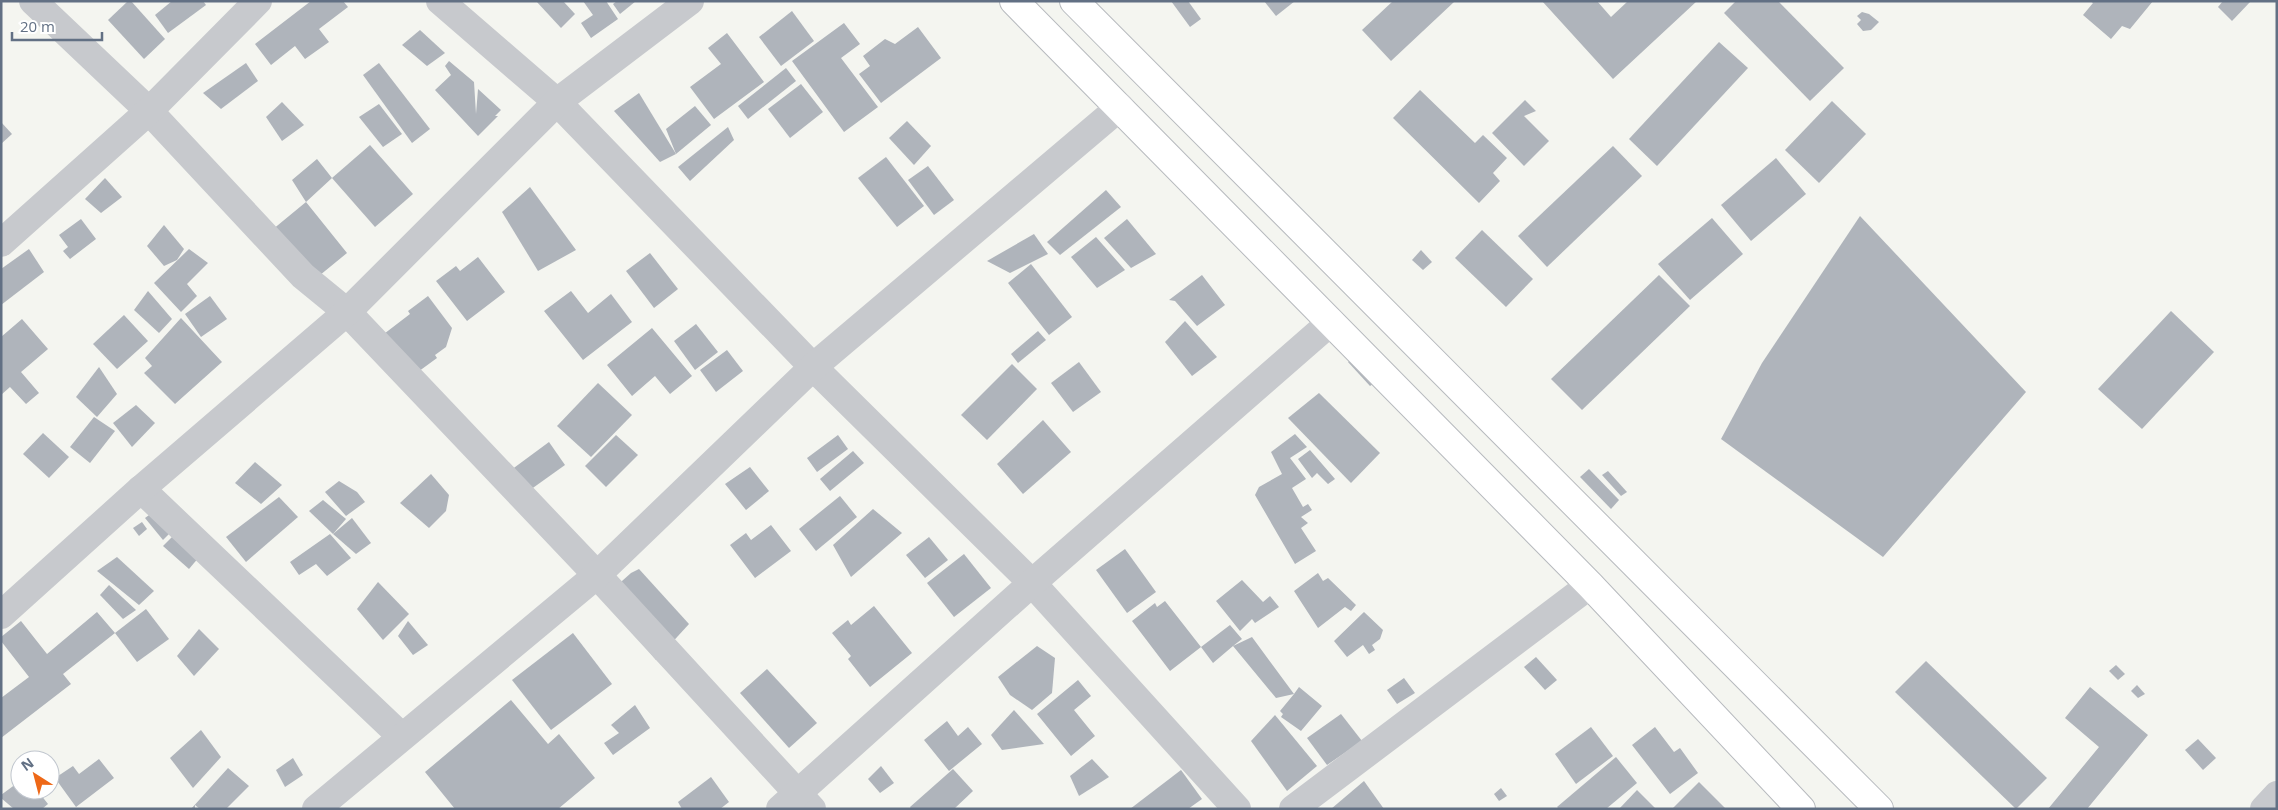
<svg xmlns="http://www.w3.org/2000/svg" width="2278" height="810" viewBox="0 0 2278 810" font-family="'Open Sans',sans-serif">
  <rect width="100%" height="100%" fill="#f4f5f0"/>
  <!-- building -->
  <g fill="#afb4bb">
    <path d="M128 1H131L165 39 144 59 108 20Z"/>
    <path d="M172 1H203L206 5 168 33 155 15Z"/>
    <path d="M311 1H343L348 7 319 29 329 42 305 59 295 46 271 65 255 44Z"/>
    <path d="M536 1H563L575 14 561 28Z"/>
    <path d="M583 1H606L618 19 591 38 581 23 593 15Z"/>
    <path d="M617 1H636L620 14 613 4Z"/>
    <path d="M1171 1H1188L1201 19 1190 27Z"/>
    <path d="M1264 1H1295L1276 16Z"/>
    <path d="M1393 1H1452L1454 2 1391 61 1362 30Z"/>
    <path d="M1542 1H1597L1611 17 1628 1H1697L1613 79Z"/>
    <path d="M1736 1H1778L1844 68 1810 101 1724 13Z"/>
    <path d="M2090 1H2153L2130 29 2122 26 2111 39 2083 15 2093 3Z"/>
    <path d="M2223 1H2251L2232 21 2218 7Z"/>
    <path d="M792 11 814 41 781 66 759 37Z"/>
    <path d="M1862 12 1869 14 1879 22 1871 30 1863 31 1857 24 1861 20 1857 16Z"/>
    <path d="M844 23 860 44 841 58 878 107 844 132 792 61Z"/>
    <path d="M918 27 941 58 881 103 859 74 870 66 863 56 885 39 895 44Z"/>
    <path d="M420 30 445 53 427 66 402 45Z"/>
    <path d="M727 33 764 82 714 119 690 87 721 64 708 48Z"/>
    <path d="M1719 42 1748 68 1657 166 1629 139Z"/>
    <path d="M449 61 474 82 476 114 478 89 501 110 495 116H498L478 136 435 90 451 75 445 66Z"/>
    <path d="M246 63 258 81 221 109 203 93Z"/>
    <path d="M379 63 430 129 412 143 363 75Z"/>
    <path d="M786 68 796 81 748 119 738 106Z"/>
    <path d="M801 84 823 112 790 138 768 109Z"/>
    <path d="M1420 90 1475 143 1483 135 1507 158 1493 173 1500 181 1479 203 1393 118Z"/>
    <path d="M639 93 676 154 660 162 614 111Z"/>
    <path d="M1525 100 1536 111 1524 116 1549 141 1524 166 1492 133Z"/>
    <path d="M1832 101 1866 134 1819 183 1785 150Z"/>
    <path d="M282 102 304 125 282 141 266 117Z"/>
    <path d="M379 104 402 134 383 147 359 117Z"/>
    <path d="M695 106 711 125 676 154 666 129Z"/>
    <path d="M907 121 931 146 914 165 889 138Z"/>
    <path d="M1 122 12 134 1 144Z"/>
    <path d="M728 127 734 140 690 181 678 167Z"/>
    <path d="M370 145 413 194 375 227 332 178Z"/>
    <path d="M1613 146 1642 176 1547 267 1518 236Z"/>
    <path d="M886 157 924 206 897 227 858 178Z"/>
    <path d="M1776 158 1806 194 1751 241 1721 205Z"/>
    <path d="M317 159 332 178 306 202 347 253 314 280 272 230 306 202 292 180Z"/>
    <path d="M928 166 954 200 934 215 908 180Z"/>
    <path d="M105 178 122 197 101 213 85 199Z"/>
    <path d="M530 187 576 250 538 271 502 212Z"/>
    <path d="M1106 190 1121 207 1060 255 1047 242Z"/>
    <path d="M1860 216 2026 392 1883 557 1721 439 1762 363Z"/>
    <path d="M1712 218 1743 254 1690 300 1658 264Z"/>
    <path d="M81 219 96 239 70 259 63 251 68 247 59 235Z"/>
    <path d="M1127 219 1156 254 1131 268 1104 238Z"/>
    <path d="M164 225 184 249 177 260 164 266 147 246Z"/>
    <path d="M1482 230 1533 279 1506 307 1455 258Z"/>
    <path d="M1034 234 1048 254 1010 273 987 261Z"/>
    <path d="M1096 237 1125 270 1097 288 1071 257Z"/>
    <path d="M29 249 44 272 1 305V269Z"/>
    <path d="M189 249 208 263 187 284 197 296 181 312 154 283Z"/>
    <path d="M1421 250 1432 262 1423 270 1412 260Z"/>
    <path d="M650 253 678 289 654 308 626 271Z"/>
    <path d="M478 257 505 292 467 321 436 281 456 266 460 271Z"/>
    <path d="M1031 264 1072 317 1049 335 1008 283Z"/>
    <path d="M1202 275 1225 305 1197 326 1175 301 1169 300Z"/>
    <path d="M1659 275 1690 306 1582 410 1551 379Z"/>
    <path d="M148 291 172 319 159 333 134 310Z"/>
    <path d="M571 291 588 313 611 294 632 322 583 360 544 311Z"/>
    <path d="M210 296 227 319 201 337 185 314Z"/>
    <path d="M428 296 452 328 446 347 435 355 437 358 411 377 380 337 410 314 408 311Z"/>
    <path d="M2171 311 2214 352 2142 429 2098 389Z"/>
    <path d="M124 315 148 341 117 369 93 344Z"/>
    <path d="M181 318 222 362 175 404 144 373 152 366 145 358Z"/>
    <path d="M22 319 48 349 21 372 39 393 26 404 10 387 1 395V337Z"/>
    <path d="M1185 321 1217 357 1192 376 1165 342Z"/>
    <path d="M696 324 718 352 695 370 674 341Z"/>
    <path d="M652 328 692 376 670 394 655 376 632 396 607 365Z"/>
    <path d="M1038 331 1046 340 1018 363 1011 354Z"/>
    <path d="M727 350 743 371 716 392 700 370Z"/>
    <path d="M1357 354 1380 379 1370 386 1348 362Z"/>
    <path d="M1079 362 1101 392 1073 412 1051 383Z"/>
    <path d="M1012 364 1037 389 987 440 961 415Z"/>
    <path d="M99 367 117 394 97 417 76 397Z"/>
    <path d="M598 383 632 415 591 457 557 426Z"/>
    <path d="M1319 393 1380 453 1351 483 1288 418Z"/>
    <path d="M136 405 155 423 132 447 113 423Z"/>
    <path d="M94 417 115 431 90 463 70 447Z"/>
    <path d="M1043 420 1071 452 1023 494 997 464Z"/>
    <path d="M43 433 69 457 49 478 23 454Z"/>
    <path d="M1295 434 1307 447 1290 458 1306 479 1292 488 1303 507 1308 504 1312 510 1301 517 1308 523 1301 528 1316 551 1295 564 1255 495 1259 487 1282 474 1271 452Z"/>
    <path d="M616 435 638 455 606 487 585 466Z"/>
    <path d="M838 435 848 449 817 472 807 458Z"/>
    <path d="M549 442 565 465 523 495 507 473Z"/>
    <path d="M1310 450 1335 479 1328 484 1317 473 1312 478 1298 459Z"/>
    <path d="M853 451 864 463 830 491 820 479Z"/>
    <path d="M255 462 282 485 261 504 235 483Z"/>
    <path d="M750 467 769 491 746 510 725 484Z"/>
    <path d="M1589 469 1619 500 1611 509 1580 477Z"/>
    <path d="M1608 471 1627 492 1621 496 1602 475Z"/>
    <path d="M431 474 449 495 446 511 429 528 400 503Z"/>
    <path d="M339 481 357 492 365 502 346 516 325 492Z"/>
    <path d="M840 496 857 517 816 551 799 529Z"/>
    <path d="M279 497 298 517 246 562 226 537Z"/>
    <path d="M323 500 346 519 333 534 309 511Z"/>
    <path d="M160 507 178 525 163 540 145 518Z"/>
    <path d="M873 509 902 533 851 577 833 545Z"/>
    <path d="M352 518 371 543 356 554 333 534Z"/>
    <path d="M142 522 147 529 139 536 133 528Z"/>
    <path d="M771 525 791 551 755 578 730 545 746 533 751 540Z"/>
    <path d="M181 528 205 550 189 569 163 546Z"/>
    <path d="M330 534 351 558 327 576 316 564 299 575 290 562Z"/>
    <path d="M929 537 948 560 925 578 906 555Z"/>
    <path d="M1125 549 1156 592 1127 613 1096 570Z"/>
    <path d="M964 554 991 588 954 617 927 583Z"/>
    <path d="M117 557 154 591 139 605 97 571Z"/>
    <path d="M639 569 689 624 656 660 604 597 631 573Z"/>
    <path d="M1318 573 1323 581 1328 578 1356 605 1351 611 1345 607 1318 628 1294 591Z"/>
    <path d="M1242 580 1263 602 1270 596 1279 607 1255 623 1252 619 1240 631 1216 601Z"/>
    <path d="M378 582 409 614 383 640 357 609Z"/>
    <path d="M109 585 136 610 123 619 100 595Z"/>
    <path d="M1165 601 1201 647 1170 671 1132 621 1155 603 1157 607Z"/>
    <path d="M874 606 912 653 870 687 848 659 851 656 832 633 848 620 851 625Z"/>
    <path d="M146 609 169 639 137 662 115 633Z"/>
    <path d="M97 612 115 633 63 674 71 684 1 738V698L29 677 1 641V637L21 621 47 654Z"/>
    <path d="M1364 612 1383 630 1380 639 1372 645 1375 650 1369 654 1363 645 1347 657 1334 641Z"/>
    <path d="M408 621 428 645 413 655 398 636Z"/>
    <path d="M1230 625 1242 639 1233 646 1252 637 1294 694 1299 687 1322 706 1301 731 1281 717 1283 714 1280 711 1294 694 1276 698 1233 646 1213 663 1201 647Z"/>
    <path d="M199 629 219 649 194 676 177 656Z"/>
    <path d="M573 633 612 684 551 730 512 680Z"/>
    <path d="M1037 646 1055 658 1052 693 1032 710 1010 695 998 677Z"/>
    <path d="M1536 657 1557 680 1545 690 1524 667Z"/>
    <path d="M1926 661 2047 778 2016 809 1895 692Z"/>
    <path d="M2116 665 2125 674 2118 680 2109 671Z"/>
    <path d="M767 669 817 723 789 748 740 693Z"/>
    <path d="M1404 678 1415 693 1397 704 1387 690Z"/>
    <path d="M1078 680 1091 696 1074 710 1095 736 1071 756 1037 714Z"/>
    <path d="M2137 685 2145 694 2138 698 2131 691Z"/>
    <path d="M2090 687 2148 735 2087 809H2048L2099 747 2065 718Z"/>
    <path d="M511 700 548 744 559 734 595 778 558 809H455L425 772Z"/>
    <path d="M635 705 650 728 613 755 604 743 619 733 611 725Z"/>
    <path d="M1014 710 1044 744 1002 750 991 735Z"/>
    <path d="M1341 714 1362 741 1327 765 1307 738Z"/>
    <path d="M1275 715 1317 766 1287 791 1251 741Z"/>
    <path d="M947 721 958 736 968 727 982 744 949 771 924 740Z"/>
    <path d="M1591 727 1613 756 1576 784 1555 754Z"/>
    <path d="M1655 727 1674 752 1680 748 1698 773 1670 794 1632 745Z"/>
    <path d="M201 730 221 757 193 788 170 758Z"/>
    <path d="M2198 739 2216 758 2203 770 2185 750Z"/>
    <path d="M1616 757 1637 783 1606 809H1559L1557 807Z"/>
    <path d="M293 758 303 775 285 787 276 770Z"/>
    <path d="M99 759 114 778 76 807 55 778 73 766 79 774Z"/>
    <path d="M1092 759 1109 777 1079 796 1070 776Z"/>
    <path d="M881 766 894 783 880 793 868 779Z"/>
    <path d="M228 768 249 786 226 809H200L195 805V809H191Z"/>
    <path d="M953 769 973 791 954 809H911L910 807Z"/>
    <path d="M1181 770 1202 799 1188 809H1130Z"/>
    <path d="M711 777 729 802 720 809H682L678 802Z"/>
    <path d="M20 781V790H37L48 804 42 809H14L1 798V795Z"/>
    <path d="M1364 781 1384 809H1331Z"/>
    <path d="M1699 782 1726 809H1672Z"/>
    <path d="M1501 788 1507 796 1499 801 1494 794Z"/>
    <path d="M1637 790 1656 809H1619Z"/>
  </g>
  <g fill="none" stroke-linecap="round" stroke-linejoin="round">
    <defs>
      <g id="major">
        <path d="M1014 1 1590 585 1801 809"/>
        <path d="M1074 1 1879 809"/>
      </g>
    </defs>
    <!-- major casing -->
    <use href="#major" stroke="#b7babe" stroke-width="30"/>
    <!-- minor -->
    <g stroke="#c7c9cd" stroke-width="28">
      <path d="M33 1 149 111 303 276 347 312 597 575 812 809"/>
      <path d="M440 1 557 102 813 367 1032 583 1237 809"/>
      <path d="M1 243 149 111 258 1"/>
      <path d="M141 489 401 736"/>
      <path d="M1 615 141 489 347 312 557 102 690 1"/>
      <path d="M316 809 597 575 813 367 1120 107"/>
      <path d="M780 809 1032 583 1331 322"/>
      <path d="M1293 809 1590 585"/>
      <path d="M2264 809 2277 795"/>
    </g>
    <!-- major -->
    <use href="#major" stroke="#fff" stroke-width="28"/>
  </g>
  <!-- border -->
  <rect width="2278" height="810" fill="none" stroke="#627084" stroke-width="5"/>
  <!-- north arrow -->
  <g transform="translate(35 775) rotate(324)"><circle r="24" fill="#ffffff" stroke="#c0c6ce"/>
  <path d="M0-4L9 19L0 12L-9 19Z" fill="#ee6817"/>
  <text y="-8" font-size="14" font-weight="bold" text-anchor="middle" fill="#627084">N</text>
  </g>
  <!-- scale -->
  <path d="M12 32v8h90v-8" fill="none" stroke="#627084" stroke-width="2.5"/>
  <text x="20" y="32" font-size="15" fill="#627084" stroke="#ffffff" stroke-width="4" paint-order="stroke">20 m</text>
</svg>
